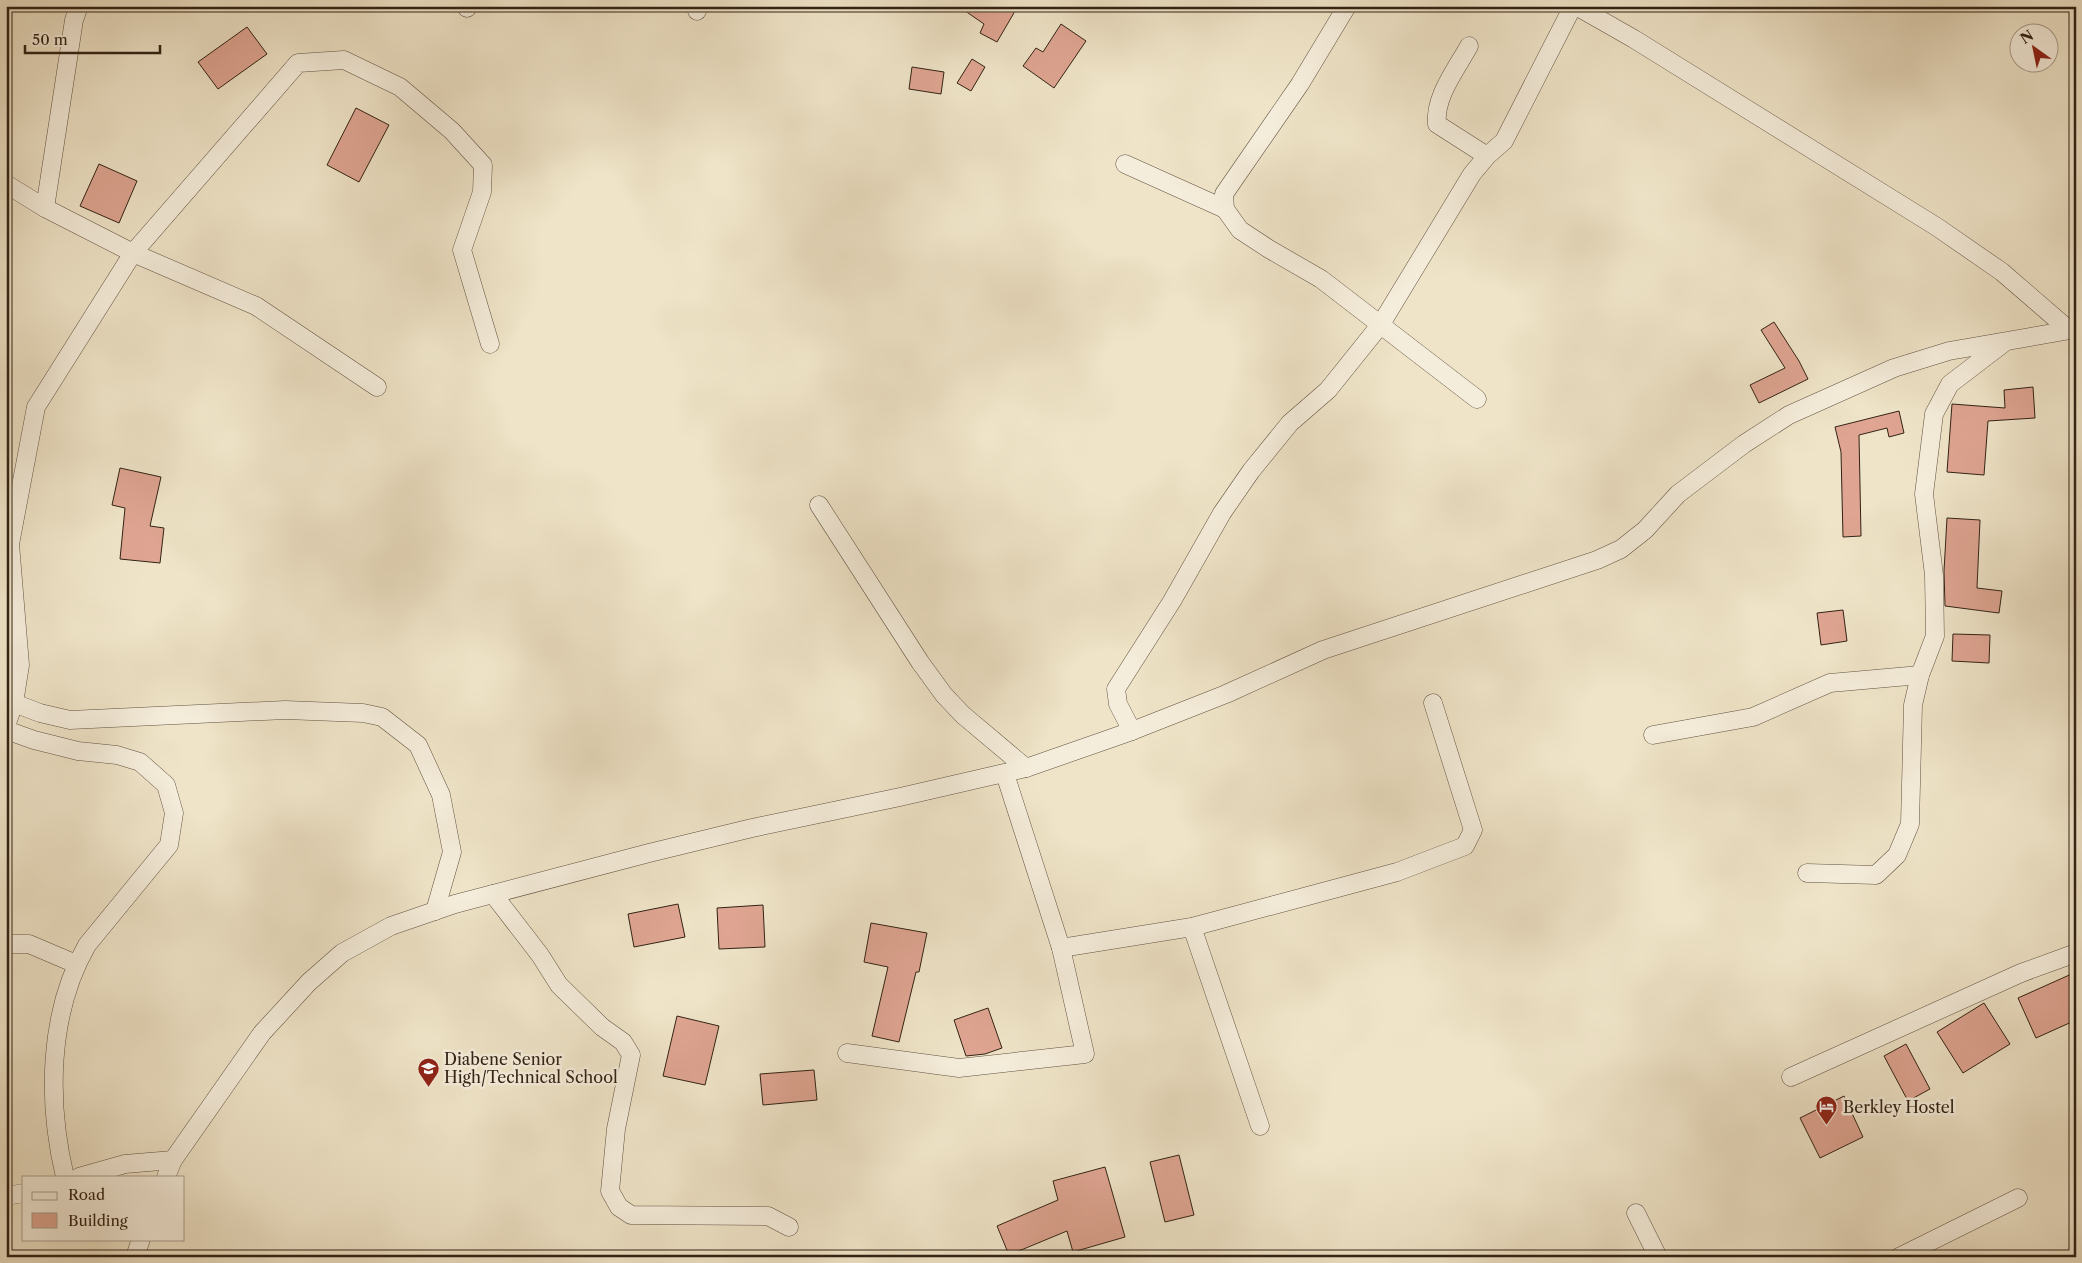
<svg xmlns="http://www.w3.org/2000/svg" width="2082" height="1263" viewBox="0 0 2082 1263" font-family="'Libre Caslon Text',serif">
  <rect width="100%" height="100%" fill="#efe4c8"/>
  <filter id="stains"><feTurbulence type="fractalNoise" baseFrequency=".004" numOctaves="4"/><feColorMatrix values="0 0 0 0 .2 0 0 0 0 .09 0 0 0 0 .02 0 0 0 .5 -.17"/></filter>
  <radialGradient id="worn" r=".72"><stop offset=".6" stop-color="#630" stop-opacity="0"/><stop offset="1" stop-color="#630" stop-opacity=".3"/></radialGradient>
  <!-- building -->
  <g fill="#dfa592" stroke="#322214">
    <path d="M958 6H1018L997 42 980 33 984 24Z"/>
    <path d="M1061 24 1086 41 1054 88 1023 66 1036 48 1043 52Z"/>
    <path d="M247 27 267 54 218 89 198 62Z"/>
    <path d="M972 59 985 67 971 91 957 83Z"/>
    <path d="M912 67 944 72 941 94 909 89Z"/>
    <path d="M356 108 389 125 359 182 327 165Z"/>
    <path d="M99 164 137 181 119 223 80 206Z"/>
    <path d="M1774 322 1799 361 1808 379 1759 403 1750 385 1785 368 1761 330Z"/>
    <path d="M2033 387 2035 418 1988 421 1984 475 1947 472 1952 404 2005 408 2004 390Z"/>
    <path d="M1899 411 1904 433 1889 437 1887 428 1859 435 1861 536 1843 537 1841 452 1835 427Z"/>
    <path d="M120 468 161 477 150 526 164 528 160 563 120 559 125 508 112 505Z"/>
    <path d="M1947 518 1980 520 1977 588 2002 591 1999 613 1945 606 1944 571Z"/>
    <path d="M1843 610 1847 641 1821 645 1817 613Z"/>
    <path d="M1953 634 1990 635 1989 663 1952 661Z"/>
    <path d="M678 904 685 937 634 947 628 914Z"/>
    <path d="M763 905 765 947 719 949 717 908Z"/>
    <path d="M871 923 927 933 919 972H916L899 1042 872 1036 888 967 864 962Z"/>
    <path d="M2076 972V1020L2036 1038 2018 998Z"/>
    <path d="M1984 1003 2010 1044 1963 1073 1937 1032Z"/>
    <path d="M988 1008 1002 1048 985 1054 966 1056 954 1020Z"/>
    <path d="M677 1016 719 1026 705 1085 663 1076Z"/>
    <path d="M1906 1044 1930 1089 1908 1101 1884 1056Z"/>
    <path d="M814 1070 817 1100 763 1105 760 1074Z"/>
    <path d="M1844 1096 1863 1137 1820 1158 1800 1118Z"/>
    <path d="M1179 1155 1194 1215 1165 1222 1150 1162Z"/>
    <path d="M1105 1167 1125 1237 1073 1252 1067 1231 1009 1255 997 1226 1058 1200 1053 1181Z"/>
  </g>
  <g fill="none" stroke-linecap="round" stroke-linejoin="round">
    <defs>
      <g id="minor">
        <path d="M1347 6 1300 84 1224 194 1225 209 1240 230 1269 249 1321 279 1477 399"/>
        <path d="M1576 6 1634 39 1937 227 2002 272 2069 330"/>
        <path d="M467 8V6"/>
        <path d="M697 11 699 6"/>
        <path d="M1469 46C1457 68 1434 97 1437 124L1487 156"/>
        <path d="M1125 164 1225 209"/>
        <path d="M6 184 45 208 133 253 256 306 377 387"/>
        <path d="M45 208 74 20 79 6"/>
        <path d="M819 505 920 662 944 695 963 715 1026 768"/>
        <path d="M14 703 40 713 70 720 285 710 363 713 382 717 418 745 441 795 452 852 435 911"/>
        <path d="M6 726 14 703 20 665 10 544 36 407 133 253 298 63 344 60 400 87 452 131 483 165 482 192 462 250 490 344"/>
        <path d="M6 730 34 740 78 751 117 755 140 762 166 785 174 813 169 845 87 945C48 1013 47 1102 65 1177"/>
        <path d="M1132 731 1118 704 1116 689 1172 601 1222 513 1251 471 1290 423 1328 390 1381 324 1472 174 1487 156 1504 141 1573 6"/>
        <path d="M1653 735 1753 717 1830 683 1920 675"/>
        <path d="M1807 873 1876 875 1897 855 1910 824 1913 705 1920 675 1935 636 1934 575 1924 494 1934 414 1950 384 2005 342"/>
        <path d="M493 894 540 955 559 985 602 1027 623 1042 631 1055 616 1129 610 1191 619 1207 631 1215 768 1216 789 1227"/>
        <path d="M1192 927 1260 1126"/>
        <path d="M6 944H29L76 964"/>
        <path d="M1061 948 1192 927 1397 872 1465 846 1473 830 1433 703"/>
        <path d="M847 1053 959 1068 1085 1054 1061 948 1005 774"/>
        <path d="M1791 1077 2021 973 2076 953"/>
        <path d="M79 1177 125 1164 173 1160"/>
        <path d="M166 1177 173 1160 262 1033 309 982 342 953 391 926 455 904 649 853 752 828 900 797 1026 768 1132 731 1226 694 1323 650 1597 560 1621 549 1645 530 1678 494 1744 444 1789 415 1894 368 1949 351 2076 329"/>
        <path d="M6 1196 24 1193"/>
        <path d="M1636 1213 1658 1257"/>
        <path d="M135 1257 141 1239"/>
        <path d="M1899 1257 2018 1198"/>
      </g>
    </defs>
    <!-- minor casing -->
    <use href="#minor" stroke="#615241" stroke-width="19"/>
    <!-- minor -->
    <use href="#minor" stroke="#f5eddb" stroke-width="18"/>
  </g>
  <!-- icons -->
  <defs>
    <symbol id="school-pin" viewBox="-11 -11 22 30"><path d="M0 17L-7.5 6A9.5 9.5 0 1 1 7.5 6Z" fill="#8f2418" stroke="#f5eddb"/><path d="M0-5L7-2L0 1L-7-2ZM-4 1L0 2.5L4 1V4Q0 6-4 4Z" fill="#fff"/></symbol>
    <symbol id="hotel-pin" viewBox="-11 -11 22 30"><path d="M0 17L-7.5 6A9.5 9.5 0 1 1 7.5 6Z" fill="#8f2418" stroke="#f5eddb"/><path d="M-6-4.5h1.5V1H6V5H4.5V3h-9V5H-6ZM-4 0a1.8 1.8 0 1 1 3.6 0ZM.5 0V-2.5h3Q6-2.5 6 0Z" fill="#fff"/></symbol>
  </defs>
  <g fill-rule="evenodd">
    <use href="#school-pin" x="416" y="1056" width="25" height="34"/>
    <use href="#hotel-pin" x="1814" y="1094" width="25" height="34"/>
  </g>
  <g text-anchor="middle" stroke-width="5" stroke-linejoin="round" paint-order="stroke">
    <!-- poi labels -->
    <g font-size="16" fill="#322214" stroke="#f5eddb" text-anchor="start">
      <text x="444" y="1065">Diabene Senior<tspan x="444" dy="18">High/Technical School</tspan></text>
      <text x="1843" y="1113">Berkley Hostel</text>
    </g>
  </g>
  <!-- margin -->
  <rect width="2082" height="1263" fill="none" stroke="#efe4c8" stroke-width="25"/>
  <rect x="8" y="8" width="2067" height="1248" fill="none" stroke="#322214" stroke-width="2.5"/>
  <rect x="12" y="12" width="2057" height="1238" fill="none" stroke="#322214"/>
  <!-- legend -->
  <rect x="22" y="1176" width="162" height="65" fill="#f5eddb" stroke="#a79c8b"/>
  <rect x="32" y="1192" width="25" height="8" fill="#f5eddb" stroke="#a79c8b"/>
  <text x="68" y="1200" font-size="15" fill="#322214">Road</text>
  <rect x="32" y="1213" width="25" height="15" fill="#dfa592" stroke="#a79c8b"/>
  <text x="68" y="1226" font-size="15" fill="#322214">Building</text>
  <!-- north arrow -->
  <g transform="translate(2034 48) rotate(327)"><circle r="24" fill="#f5eddb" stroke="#a79c8b"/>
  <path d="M0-4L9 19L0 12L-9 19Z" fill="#8f2418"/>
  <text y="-8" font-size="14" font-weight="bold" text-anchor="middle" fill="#322214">N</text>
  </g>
  <!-- scale -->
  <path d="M25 45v8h135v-8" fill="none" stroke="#322214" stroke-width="2.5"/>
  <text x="32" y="45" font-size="15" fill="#322214" stroke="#f5eddb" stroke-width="4" paint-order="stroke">50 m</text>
  <rect width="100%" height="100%" filter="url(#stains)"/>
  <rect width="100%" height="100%" fill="url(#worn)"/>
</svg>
